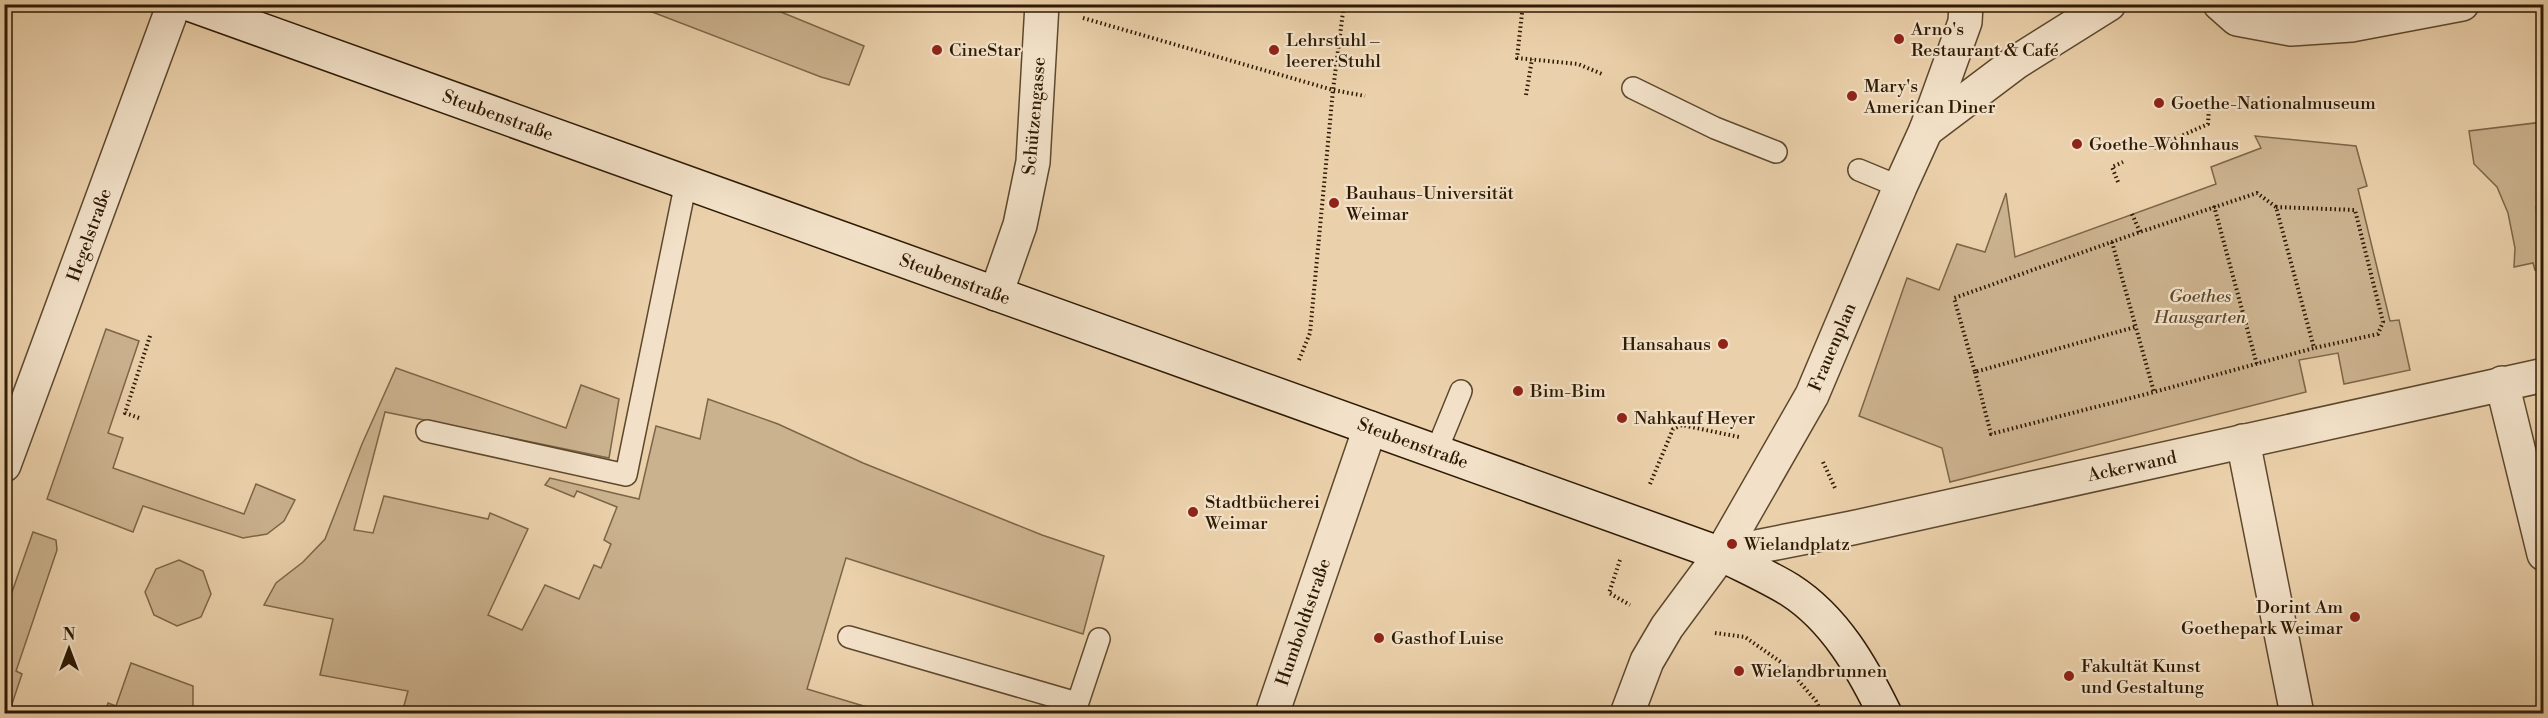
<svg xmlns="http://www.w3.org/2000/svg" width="2548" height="718" viewBox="0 0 2548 718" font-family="'Libre Bodoni',serif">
  <rect width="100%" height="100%" fill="#ebd1ab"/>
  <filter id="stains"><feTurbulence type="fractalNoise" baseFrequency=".00333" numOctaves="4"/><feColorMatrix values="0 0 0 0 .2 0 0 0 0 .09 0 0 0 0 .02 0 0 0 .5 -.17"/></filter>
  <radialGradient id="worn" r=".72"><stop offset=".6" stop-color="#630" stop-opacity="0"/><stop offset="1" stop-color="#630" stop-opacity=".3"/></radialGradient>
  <!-- green -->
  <g fill="#cbb28e" stroke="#7c6648" stroke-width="1.5">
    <path d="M634 5H764L864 46 849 85 821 77Z"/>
    <path d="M2543 122V204L2536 207 2543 267 2535 270 2533 263 2514 267 2515 248 2508 213 2497 187 2474 164 2469 131Z"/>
    <path d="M2255 136 2356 146 2367 186 2358 189 2390 321 2399 320 2410 370 2344 384 2338 353 2299 360 2306 392 1950 482 1942 448 1859 416 1907 278 1939 290 1957 244 1985 252 2006 193 2015 257 2216 184 2211 167 2261 148Z"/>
    <path d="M106 329 139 341 108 433 123 438 113 468 244 514 256 484 295 500 284 521 267 534 243 538 143 506 133 532 47 499Z"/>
    <path d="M396 368 566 428 581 385 619 399 609 458 385 412 354 530 373 533 384 496 488 519 490 513 528 529 488 615 522 630 545 585 579 599 594 565 601 568 611 544 604 540 617 507 577 491 574 497 545 485 550 478 639 499 656 426 700 439 708 399 778 424 863 463 1042 535 1104 556 1083 634 846 558 807 689 887 713H402L408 691 320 675 333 619 264 605 276 583 303 562 325 539 362 444Z"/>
    <path d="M33 532 56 540 57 550 16 671 22 674 9 713H5V612Z"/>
    <path d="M179 560 203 571 211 594 201 617 177 626 154 615 145 592 156 569Z"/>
    <path d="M131 663 193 686V713H105L108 703 116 706Z"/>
  </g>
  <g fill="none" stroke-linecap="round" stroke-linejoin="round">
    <defs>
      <g id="lane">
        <path d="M1633 88 1715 128 1776 152"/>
        <path d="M1859 170 1900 187"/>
        <path d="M427 431 626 475 686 182"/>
        <path d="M1436 452 1461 391"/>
        <path d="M849 637 1077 703"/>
        <path d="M1074 714 1099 639"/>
      </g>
      <g id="street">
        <path d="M2220 4 2237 19 2291 29 2351 25 2462 4"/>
        <path d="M1926 130 2015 63 2109 4"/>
        <path d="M996 294 1020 225 1033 162 1042 4"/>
        <path d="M2502 383 2544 554"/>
        <path d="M2243 441 2297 714"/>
        <path d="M4 465 174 4"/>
        <path d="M1721 554 1852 528 2544 375"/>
        <path d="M1272 714 1370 428"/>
        <path d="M1627 714 1647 661 1667 627 1721 554 1812 395 1900 187 1926 130 1965 22 1966 4"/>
      </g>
      <path id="secondary" d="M189 4 1721 554C1744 566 1769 577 1790 590 1835 619 1862 667 1885 714"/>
    </defs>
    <!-- lane casing -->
    <use href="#lane" stroke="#5d482d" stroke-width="24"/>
    <!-- street casing -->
    <use href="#street" stroke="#5d482d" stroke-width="36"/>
    <!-- secondary casing -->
    <use href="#secondary" stroke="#2e1a03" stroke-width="36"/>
    <!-- path -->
    <g stroke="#2e1a03" stroke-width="4" stroke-dasharray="1.5 3" stroke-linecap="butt">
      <path d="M1523 4 1517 58 1578 64 1602 74"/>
      <path d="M1083 18 1333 90 1365 96"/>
      <path d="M1526 95 1532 59"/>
      <path d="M2154 148 2208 124 2209 107"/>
      <path d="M2118 182 2112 167 2123 162"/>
      <path d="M2214 206 2257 365"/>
      <path d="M2276 207 2355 210 2383 322 2378 334 2314 348"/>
      <path d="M2132 214 2140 232"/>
      <path d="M2112 242 2154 392 2314 348 2276 207 2257 193 2140 232 1954 298 1975 372 2135 327"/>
      <path d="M1299 360 1310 333 1333 90 1344 4"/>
      <path d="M1975 372 1991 434 2154 392"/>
      <path d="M139 418 125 413 151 333"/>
      <path d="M1823 462 1835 488"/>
      <path d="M1650 484 1673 429 1682 425 1739 437"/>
      <path d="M1620 560 1609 593 1630 605"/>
      <path d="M1715 633 1745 637 1785 665 1816 701 1822 714"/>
      <path d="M875 714 876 710"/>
    </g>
    <!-- lane -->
    <use href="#lane" stroke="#f2e1c8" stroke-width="21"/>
    <!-- street -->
    <use href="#street" stroke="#f2e1c8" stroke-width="33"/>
    <!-- secondary -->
    <use href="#secondary" stroke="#f2e1c8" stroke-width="33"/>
  </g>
  <!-- markers -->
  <g fill="#8f2418" stroke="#f2e1c8" stroke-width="2">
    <circle cx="1899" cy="39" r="6"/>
    <circle cx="937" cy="50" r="6"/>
    <circle cx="1274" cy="50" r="6"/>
    <circle cx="1852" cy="96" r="6"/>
    <circle cx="2159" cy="103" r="6"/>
    <circle cx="2077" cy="144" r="6"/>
    <circle cx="1334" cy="203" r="6"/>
    <circle cx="1723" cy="344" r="6"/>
    <circle cx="1518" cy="391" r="6"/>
    <circle cx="1622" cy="418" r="6"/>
    <circle cx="1193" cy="512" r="6"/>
    <circle cx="1732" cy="544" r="6"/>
    <circle cx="2355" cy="617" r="6"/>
    <circle cx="1379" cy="638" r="6"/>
    <circle cx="1739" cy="671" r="6"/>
    <circle cx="2069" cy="676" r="6"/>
  </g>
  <g text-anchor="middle" stroke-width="4.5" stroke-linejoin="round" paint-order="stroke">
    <!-- poi labels -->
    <g font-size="18" fill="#2e1a03" stroke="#f2e1c8" text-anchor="start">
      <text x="1911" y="35">Arno's<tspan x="1911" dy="21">Restaurant &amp; Café</tspan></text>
      <text x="1286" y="46">Lehrstuhl –<tspan x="1286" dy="21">leerer Stuhl</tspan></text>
      <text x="949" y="56">CineStar</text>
      <text x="1864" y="92">Mary's<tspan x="1864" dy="21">American Diner</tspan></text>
      <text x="2171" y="109">Goethe-Nationalmuseum</text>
      <text x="2089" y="150">Goethe-Wohnhaus</text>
      <text x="1346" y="199">Bauhaus-Universität<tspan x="1346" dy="21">Weimar</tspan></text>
      <text x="1711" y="350" text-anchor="end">Hansahaus</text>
      <text x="1530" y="397">Bim-Bim</text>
      <text x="1634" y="424">Nahkauf Heyer</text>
      <text x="1205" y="508">Stadtbücherei<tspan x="1205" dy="21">Weimar</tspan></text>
      <text x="1744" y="550">Wielandplatz</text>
      <text x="2343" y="613" text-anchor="end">Dorint Am<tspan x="2343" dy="21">Goethepark Weimar</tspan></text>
      <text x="1391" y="644">Gasthof Luise</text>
      <text x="2081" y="672">Fakultät Kunst<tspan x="2081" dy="21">und Gestaltung</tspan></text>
      <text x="1751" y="677">Wielandbrunnen</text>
    </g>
    <!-- street labels -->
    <g font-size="18" fill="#2e1a03" stroke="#f2e1c8">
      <text transform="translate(498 115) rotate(20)" y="6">Steubenstraße</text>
      <text transform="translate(1034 116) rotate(-85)" y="6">Schützengasse</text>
      <text transform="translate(89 235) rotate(-70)" y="6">Hegelstraße</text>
      <text transform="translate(955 279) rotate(20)" y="6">Steubenstraße</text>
      <text transform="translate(1832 347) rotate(-67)" y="6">Frauenplan</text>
      <text transform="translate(1413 443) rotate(20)" y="6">Steubenstraße</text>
      <text transform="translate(2132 466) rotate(-12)" y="6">Ackerwand</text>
      <text transform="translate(1303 622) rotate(-71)" y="6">Humboldtstraße</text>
    </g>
    <!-- park labels -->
    <g font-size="18" font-style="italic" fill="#5d482d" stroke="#f2e1c8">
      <text x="2200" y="302">Goethes<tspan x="2200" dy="21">Hausgarten</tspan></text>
    </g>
  </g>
  <!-- margin -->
  <rect width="2548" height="718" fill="none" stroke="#ebd1ab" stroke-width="24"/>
  <rect x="6" y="6" width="2536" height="706" fill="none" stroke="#2e1a03" stroke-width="3"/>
  <rect x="12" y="12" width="2524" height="694" fill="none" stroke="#2e1a03" stroke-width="1.5"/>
  <!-- north arrow -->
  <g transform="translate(69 649)" stroke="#f2e1c8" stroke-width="4.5" paint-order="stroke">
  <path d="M0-4.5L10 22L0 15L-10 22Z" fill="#2e1a03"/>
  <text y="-9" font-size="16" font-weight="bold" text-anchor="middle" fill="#2e1a03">N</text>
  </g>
  <rect width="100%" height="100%" filter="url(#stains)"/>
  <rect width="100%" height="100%" fill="url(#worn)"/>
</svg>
